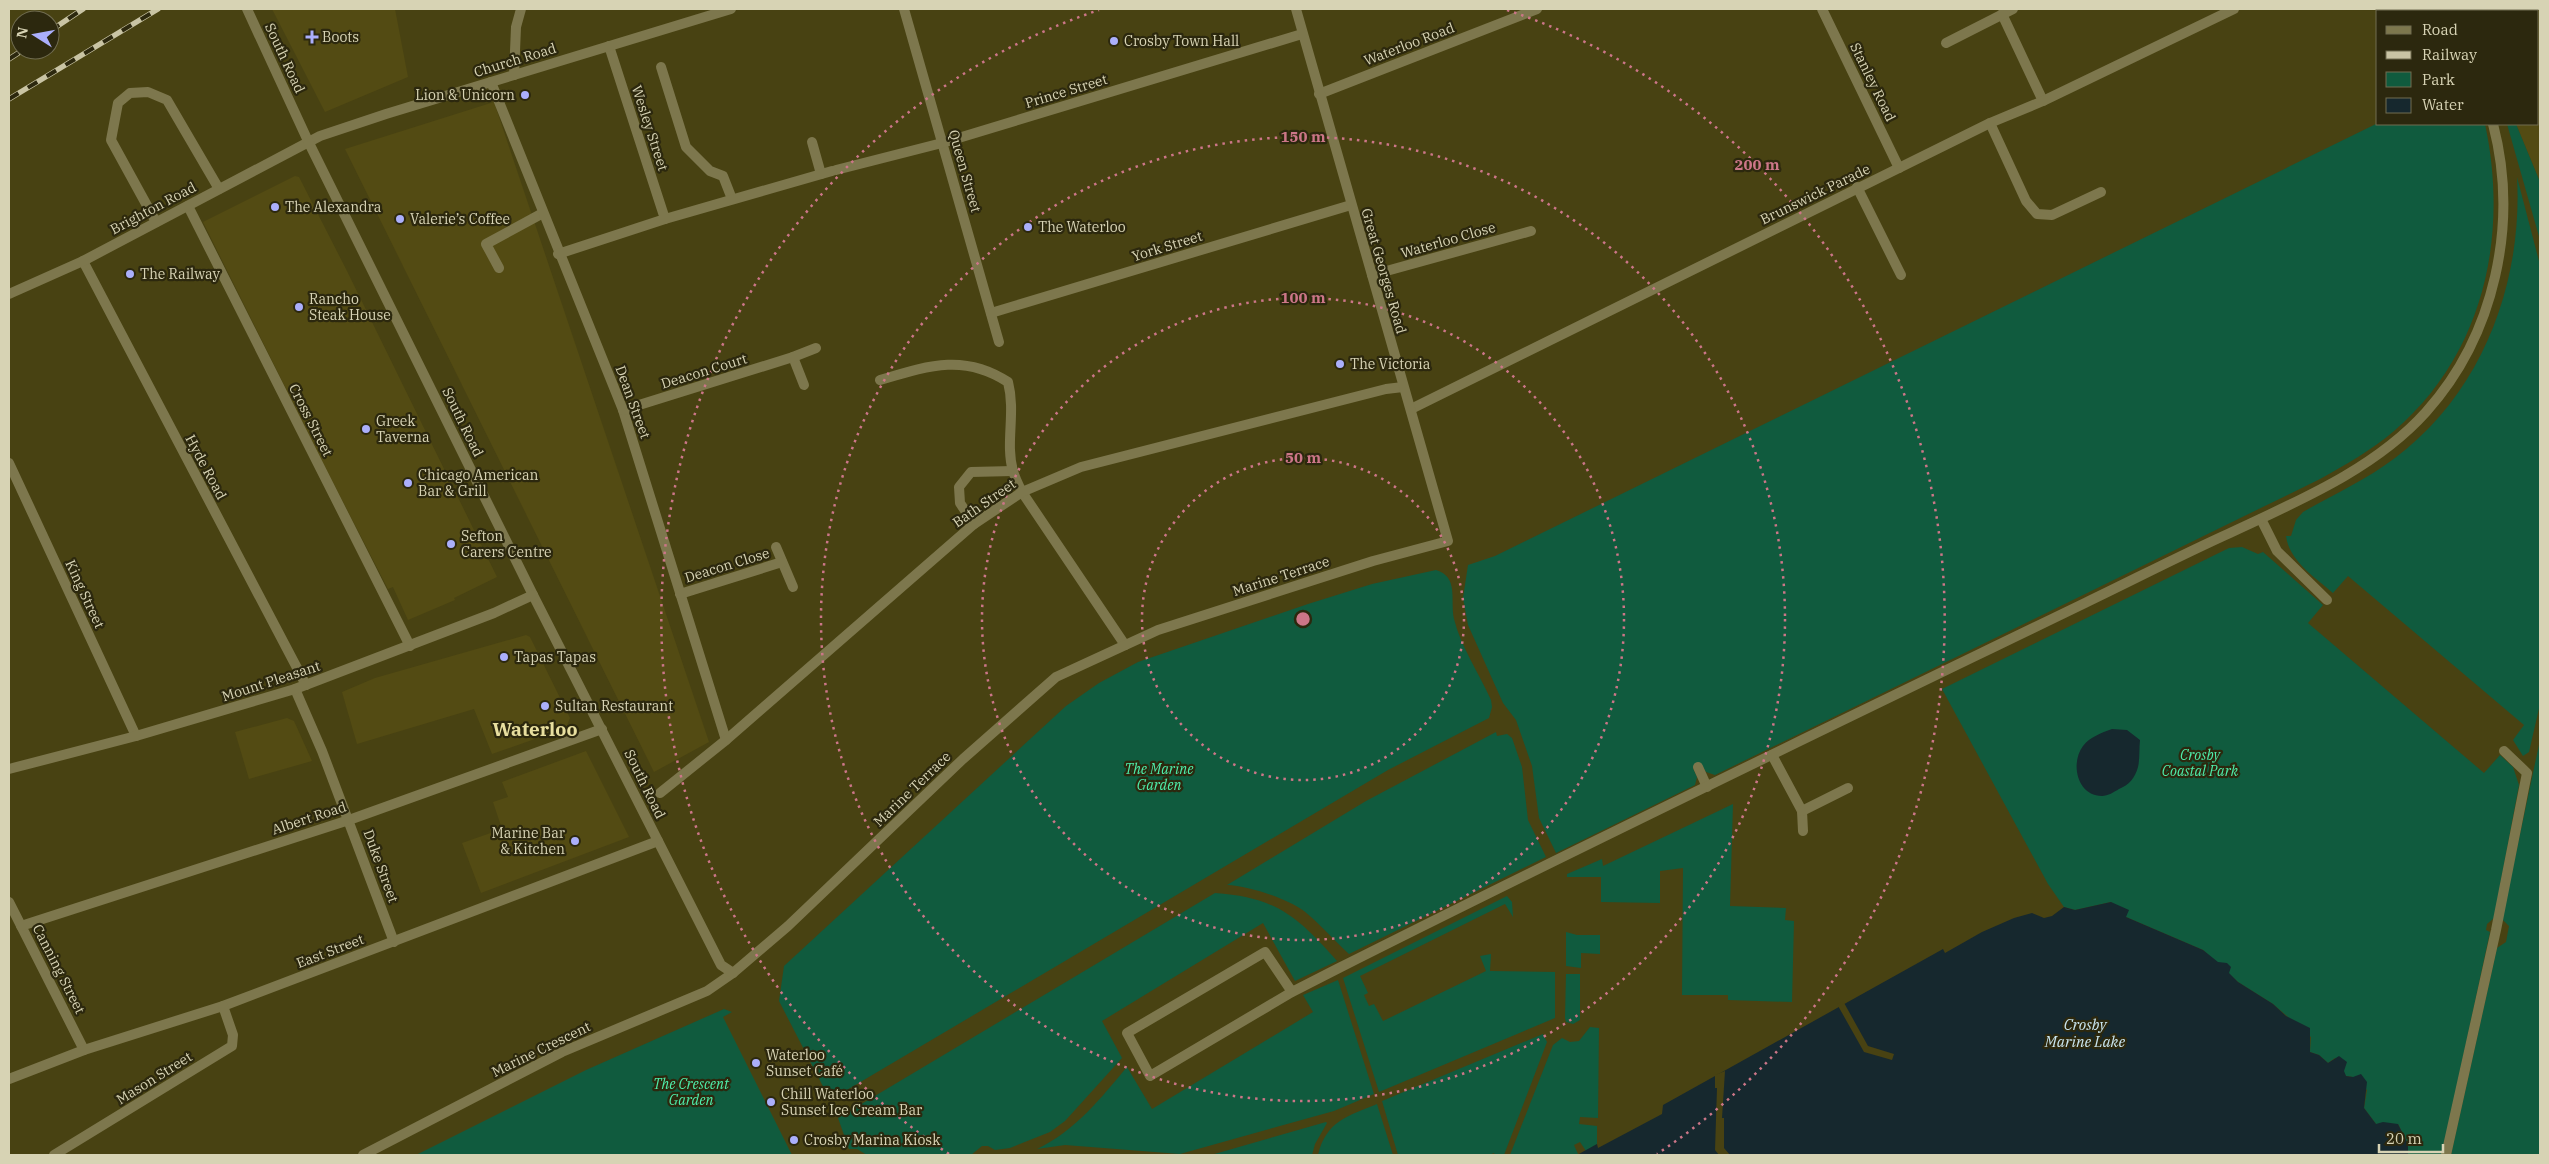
<svg xmlns="http://www.w3.org/2000/svg" width="2549" height="1164" viewBox="0 0 2549 1164" font-family="'IBM Plex Serif',serif">
  <rect width="100%" height="100%" fill="#484212"/>
  <!-- built -->
  <g fill="#534b13">
    <path d="M272 9H395L408 77 325 112Z"/>
    <path d="M2468 9H2540V182L2516 124H2538V11H2469Z"/>
    <path d="M494 102 709 742 654 772 345 149Z"/>
    <path d="M295 176 299 177 347 271 497 577 454 598 455 600 408 620 393 587 388 589 323 463 203 222Z"/>
    <path d="M526 635 530 637 570 718 566 728 492 754 474 709 357 744 342 692 375 678Z"/>
    <path d="M287 718 294 721 312 761 249 779 235 732Z"/>
    <path d="M586 751 629 837 481 893 462 843 502 829 493 802 508 797 502 782Z"/>
  </g>
  <!-- green -->
  <g fill="#105b3e">
    <path d="M2395 9H2441L2442 11H2396Z"/>
    <path d="M2378 123 2485 124C2509 236 2484 354 2394 431 2372 450 2345 465 2320 479L1715 775 1706 772 1701 764 1693 768 1697 777 1695 785 1556 853 1539 818 1532 766 1516 720 1503 703 1468 625 1463 598 1468 565 1495 556Z"/>
    <path d="M2507 124H2516L2540 182V240Z"/>
    <path d="M2517 177 2540 265V704L2529 752 2523 756 2513 740 2524 725 2348 576 2333 593C2316 578 2289 561 2286 536H2291L2296 520 2303 512C2334 494 2366 480 2395 458 2482 393 2523 283 2517 177Z"/>
    <path d="M2242 547 2258 554 2263 552 2323 605 2308 623 2484 773 2500 755 2513 767 2519 785 2494 918 2487 924 2486 930 2490 932 2442 1155H2408V1144L2398 1124H2376L2364 1108 2367 1090 2353 1077 2346 1076 2335 1058 2328 1063 2319 1055 2310 1052 2311 1037 2273 1004 2238 982 2203 950 2126 917 2111 902 2075 910 2064 907 2048 884 1942 689 2229 548Z"/>
    <path d="M1436 570C1459 577 1450 599 1454 619 1461 647 1479 673 1491 700L1492 707 1489 718 1388 770 830 1100 779 1001 784 966 1066 706 1099 683 1138 662 1308 604 1372 584Z"/>
    <path d="M1496 732 1497 736 1507 734 1512 738 1522 767 1528 820 1546 857 1349 954C1334 940 1320 924 1304 911 1286 898 1249 886 1227 885L1366 801Z"/>
    <path d="M2540 740V1155H2451L2497 948 2506 942 2509 926 2502 919Z"/>
    <path d="M1733 804 1730 906 1786 908 1785 920 1794 921 1792 1002 1728 1000V995H1682L1683 868 1660 871V903L1601 902V877H1567V874L1602 859 1603 866Z"/>
    <path d="M1215 893C1276 897 1298 917 1337 961L1295 981 1263 923 1102 1021 1122 1058 1065 1121 1050 1132 1010 1148 995 1150 988 1146H982L971 1155H867L857 1149H849L838 1118Z"/>
    <path d="M1507 896 1512 902 1513 917 1505 904 1360 976 1368 993 1364 995 1369 1006 1374 1004 1383 1021 1486 971 1480 956 1491 954 1490 971 1555 972V1018L1379 1092 1343 978Z"/>
    <path d="M1566 932 1577 935H1600V954L1581 953V968L1566 966Z"/>
    <path d="M1566 974H1580V1020L1573 1024 1566 1022 1565 1018Z"/>
    <path d="M1338 980 1374 1094 1334 1111 1180 1154 1065 1145 1037 1149C1075 1131 1101 1098 1127 1067L1152 1109 1313 1012 1303 995Z"/>
    <path d="M724 1009 732 1012 723 1017 792 1155H416L586 1070Z"/>
    <path d="M1590 1027 1599 1028 1598 1118 1580 1117 1579 1124 1597 1126V1144L1586 1151 1580 1142 1574 1145 1578 1154 1577 1155H1510L1553 1045 1562 1038 1570 1042 1579 1041Z"/>
    <path d="M1543 1034 1547 1042 1504 1155H1495L1494 1153 1489 1155H1398L1382 1101Z"/>
    <path d="M1377 1104 1393 1155H1318C1326 1121 1348 1116 1377 1104Z"/>
    <path d="M1326 1122 1327 1123 1315 1144 1312 1155H1211Z"/>
  </g>
  <!-- water -->
  <g fill="#16282e">
    <path d="M2112 729 2127 730 2140 740C2139 749 2140 759 2138 767 2135 778 2129 785 2119 789 2114 792 2108 796 2102 796 2077 796 2070 763 2083 746 2090 737 2101 733 2112 729Z"/>
    <path d="M2111 902 2129 910 2126 917 2203 950 2218 962 2227 963 2231 967 2229 973 2238 982 2273 1004 2286 1016 2310 1028V1052L2319 1055 2328 1063 2339 1056 2347 1062 2344 1071 2346 1076 2353 1077 2361 1074 2367 1082 2364 1108 2376 1124 2383 1122 2398 1124 2408 1144V1155H1577L1597 1144 1598 1148 1662 1114 1663 1105 1943 949 1945 953 1982 932 2014 918 2032 913 2044 918 2052 916 2064 907 2075 910Z"/>
  </g>
  <!-- pier -->
  <g fill="#484212">
    <path d="M1843 1001 1868 1046 1894 1054 1892 1060 1864 1052 1837 1004Z"/>
    <path d="M1725 1071 1722 1118H1724V1148L1730 1155H1719L1715 1150 1717 1088H1715V1075Z"/>
  </g>
  <g fill="none" stroke-linecap="round" stroke-linejoin="round">
    <!-- service -->
    <g stroke="#7d774d" stroke-width="10">
      <path d="M2450 9 2451 11"/>
      <path d="M2002 14 2043 101"/>
      <path d="M661 67 686 147 710 171 723 176 732 199"/>
      <path d="M1990 123 2026 201 2037 214 2052 215 2101 192"/>
      <path d="M812 142 821 174"/>
      <path d="M1857 187 1901 275"/>
      <path d="M188 206 410 646"/>
      <path d="M156 222 111 140 118 103 130 93 148 92 167 100 219 189"/>
      <path d="M499 268 486 244 543 213"/>
      <path d="M2261 519 2277 551 2327 600"/>
      <path d="M974 524 960 503 959 487 971 472 1013 471"/>
      <path d="M1772 755 1802 811 1803 831"/>
      <path d="M1698 767 1707 787"/>
      <path d="M1802 811 1848 788"/>
      <path d="M1292 992 1265 952 1127 1033 1150 1076 1292 992 1337 969C1585 844 1835 724 2085 603 2133 580 2181 555 2230 533 2298 501 2375 469 2426 412 2495 335 2519 223 2493 124"/>
      <path d="M2446 1155 2496 930 2527 773 2504 751"/>
    </g>
    <!-- minor -->
    <g stroke="#7d774d" stroke-width="10">
      <path d="M904 9 999 342"/>
      <path d="M1822 9 1899 168"/>
      <path d="M1946 43 2013 9"/>
      <path d="M514 75 516 27 521 9"/>
      <path d="M491 82 623 410 726 740"/>
      <path d="M1319 94 1537 9"/>
      <path d="M836 170 942 143 1302 34"/>
      <path d="M665 219 832 171"/>
      <path d="M558 254 665 219 609 46"/>
      <path d="M83 261 306 685"/>
      <path d="M1372 275 1531 231"/>
      <path d="M9 294 83 261 320 136 386 114 731 9"/>
      <path d="M991 313 1351 205"/>
      <path d="M793 357 804 385"/>
      <path d="M880 380C927 366 964 353 1008 382 1016 413 1005 443 1013 471 1015 478 1019 486 1022 492L1125 645"/>
      <path d="M1411 409 1990 123 2043 101 2234 9"/>
      <path d="M623 410 793 357 816 348"/>
      <path d="M9 463 136 736"/>
      <path d="M776 547 793 587"/>
      <path d="M680 594 782 562"/>
      <path d="M295 689 322 751 394 942"/>
      <path d="M660 793 726 740 974 524 1022 492 1081 467 1386 389 1403 387"/>
      <path d="M9 902 84 1050"/>
      <path d="M21 926 349 820 602 729"/>
      <path d="M9 1079 84 1050 223 1006 658 841"/>
      <path d="M54 1155 232 1046 233 1035 223 1006"/>
      <path d="M363 1155 562 1052 707 991 733 973 788 926 963 759 1056 677 1158 630 1373 561 1448 541 1296 9"/>
    </g>
    <!-- tertiary -->
    <g stroke="#7d774d" stroke-width="10">
      <path d="M247 9 308 141 533 595 721 965 733 973"/>
      <path d="M9 769 136 736 295 689 494 613 533 595"/>
    </g>
    <defs>
      <g id="rail">
        <path d="M50 31 83 9"/>
        <path d="M9 59 23 50"/>
        <path d="M9 99 158 9"/>
      </g>
    </defs>
    <!-- rail casing -->
    <use href="#rail" stroke="#c9c4a4" stroke-width="5.5"/>
    <!-- rail -->
    <use href="#rail" stroke="#2c280e" stroke-width="4" stroke-dasharray="11" stroke-linecap="butt"/>
  </g>
  <!-- distance rings -->
  <g fill="none" stroke="#cc7688" stroke-width="2.5" stroke-dasharray="2.5 5">
    <circle cx="1303" cy="619" r="161"/>
    <circle cx="1303" cy="619" r="321"/>
    <circle cx="1303" cy="619" r="482"/>
    <path d="M949 1154A642 642 0 0 1 1099 10M1507 10A642 642 0 0 1 1657 1154"/>
  </g>
  <!-- markers -->
  <g fill="#abaffb" stroke="#2c280e" stroke-width="2">
    <path d="M309.5 29.5h5v5h5v5h-5v5h-5v-5h-5v-5h5z"/>
    <circle cx="1114" cy="41" r="5"/>
    <circle cx="525" cy="95" r="5"/>
    <circle cx="275" cy="207" r="5"/>
    <circle cx="400" cy="219" r="5"/>
    <circle cx="1028" cy="227" r="5"/>
    <circle cx="130" cy="274" r="5"/>
    <circle cx="299" cy="307" r="5"/>
    <circle cx="1340" cy="364" r="5"/>
    <circle cx="366" cy="429" r="5"/>
    <circle cx="408" cy="483" r="5"/>
    <circle cx="451" cy="544" r="5"/>
    <circle cx="504" cy="657" r="5"/>
    <circle cx="545" cy="706" r="5"/>
    <circle cx="575" cy="841" r="5"/>
    <circle cx="756" cy="1063" r="5"/>
    <circle cx="771" cy="1102" r="5"/>
    <circle cx="794" cy="1140" r="5"/>
  </g>
  <g text-anchor="middle" stroke-width="4.5" stroke-linejoin="round" paint-order="stroke">
    <!-- poi labels -->
    <g font-size="14" fill="#d7d3b4" stroke="#2c280e" text-anchor="start">
      <text x="322" y="42">Boots</text>
      <text x="1124" y="46">Crosby Town Hall</text>
      <text x="515" y="100" text-anchor="end">Lion &amp; Unicorn</text>
      <text x="285" y="212">The Alexandra</text>
      <text x="410" y="224">Valerie’s Coffee</text>
      <text x="1038" y="232">The Waterloo</text>
      <text x="140" y="279">The Railway</text>
      <text x="309" y="304">Rancho<tspan x="309" dy="16">Steak House</tspan></text>
      <text x="1350" y="369">The Victoria</text>
      <text x="376" y="426">Greek<tspan x="376" dy="16">Taverna</tspan></text>
      <text x="418" y="480">Chicago American<tspan x="418" dy="16">Bar &amp; Grill</tspan></text>
      <text x="461" y="541">Sefton<tspan x="461" dy="16">Carers Centre</tspan></text>
      <text x="514" y="662">Tapas Tapas</text>
      <text x="555" y="711">Sultan Restaurant</text>
      <text x="565" y="838" text-anchor="end">Marine Bar<tspan x="565" dy="16">&amp; Kitchen</tspan></text>
      <text x="766" y="1060">Waterloo<tspan x="766" dy="16">Sunset Café</tspan></text>
      <text x="781" y="1099">Chill Waterloo<tspan x="781" dy="16">Sunset Ice Cream Bar</tspan></text>
      <text x="804" y="1145">Crosby Marina Kiosk</text>
    </g>
    <!-- street labels -->
    <g font-size="14" fill="#d7d3b4" stroke="#2c280e">
      <text transform="translate(1409 44) rotate(-21)" y="5">Waterloo Road</text>
      <text transform="translate(285 58) rotate(65)" y="5">South Road</text>
      <text transform="translate(515 60) rotate(-17)" y="5">Church Road</text>
      <text transform="translate(1873 82) rotate(64)" y="5">Stanley Road</text>
      <text transform="translate(1066 91) rotate(-17)" y="5">Prince Street</text>
      <text transform="translate(650 128) rotate(72)" y="5">Wesley Street</text>
      <text transform="translate(965 171) rotate(74)" y="5">Queen Street</text>
      <text transform="translate(1815 194) rotate(-26)" y="5">Brunswick Parade</text>
      <text transform="translate(153 208) rotate(-28)" y="5">Brighton Road</text>
      <text transform="translate(1448 240) rotate(-16)" y="5">Waterloo Close</text>
      <text transform="translate(1167 246) rotate(-17)" y="5">York Street</text>
      <text transform="translate(1384 271) rotate(74)" y="5">Great Georges Road</text>
      <text transform="translate(704 371) rotate(-17)" y="5">Deacon Court</text>
      <text transform="translate(633 402) rotate(70)" y="5">Dean Street</text>
      <text transform="translate(311 420) rotate(63)" y="5">Cross Street</text>
      <text transform="translate(463 422) rotate(64)" y="5">South Road</text>
      <text transform="translate(206 467) rotate(62)" y="5">Hyde Road</text>
      <text transform="translate(984 503) rotate(-35)" y="5">Bath Street</text>
      <text transform="translate(727 565) rotate(-17)" y="5">Deacon Close</text>
      <text transform="translate(1281 576) rotate(-18)" y="5">Marine Terrace</text>
      <text transform="translate(85 594) rotate(65)" y="5">King Street</text>
      <text transform="translate(271 681) rotate(-18)" y="5">Mount Pleasant</text>
      <text transform="translate(645 784) rotate(64)" y="5">South Road</text>
      <text transform="translate(912 789) rotate(-44)" y="5">Marine Terrace</text>
      <text transform="translate(309 818) rotate(-18)" y="5">Albert Road</text>
      <text transform="translate(381 866) rotate(70)" y="5">Duke Street</text>
      <text transform="translate(330 951) rotate(-21)" y="5">East Street</text>
      <text transform="translate(59 969) rotate(63)" y="5">Canning Street</text>
      <text transform="translate(541 1049) rotate(-26)" y="5">Marine Crescent</text>
      <text transform="translate(154 1078) rotate(-32)" y="5">Mason Street</text>
    </g>
    <!-- park labels -->
    <g font-size="14" font-style="italic" fill="#4eeeab" stroke="#2c280e">
      <text x="2200" y="760">Crosby<tspan x="2200" dy="16">Coastal Park</tspan></text>
      <text x="1159" y="774">The Marine<tspan x="1159" dy="16">Garden</tspan></text>
      <text x="691" y="1089">The Crescent<tspan x="691" dy="16">Garden</tspan></text>
    </g>
    <!-- water labels -->
    <g font-size="15" font-style="italic" fill="#cae6f0" stroke="#2c280e">
      <text x="2085" y="1030">Crosby<tspan x="2085" dy="17">Marine Lake</tspan></text>
    </g>
    <!-- district labels -->
    <g font-size="19" font-weight="bold" fill="#e8df9f" stroke="#2c280e">
      <text x="535" y="736">Waterloo</text>
    </g>
  </g>
  <circle cx="1303" cy="619" r="8" fill="#cc7688" stroke="#2c280e" stroke-width="2.5"/>
  <g font-size="15" text-anchor="middle" font-weight="bold" fill="#cc7688" stroke="#2c280e" stroke-width="4.5" stroke-linejoin="round" paint-order="stroke">
    <text x="1303" y="142">150 m</text>
    <text x="1757" y="170">200 m</text>
    <text x="1303" y="303">100 m</text>
    <text x="1303" y="463">50 m</text>
  </g>
  <!-- border -->
  <rect width="2549" height="1164" fill="none" stroke="#d7d3b4" stroke-width="20"/>
  <!-- legend -->
  <rect x="2376" y="10" width="162" height="115" fill="#2c280e" stroke="#706c50"/>
  <rect x="2386" y="26" width="25" height="8" fill="#7d774d" stroke="#706c50"/>
  <text x="2422" y="35" font-size="15" fill="#d7d3b4">Road</text>
  <rect x="2386" y="51" width="25" height="8" fill="#c9c4a4" stroke="#706c50"/>
  <text x="2422" y="60" font-size="15" fill="#d7d3b4">Railway</text>
  <rect x="2386" y="72" width="25" height="15" fill="#105b3e" stroke="#706c50"/>
  <text x="2422" y="85" font-size="15" fill="#d7d3b4">Park</text>
  <rect x="2386" y="98" width="25" height="15" fill="#16282e" stroke="#706c50"/>
  <text x="2422" y="110" font-size="15" fill="#d7d3b4">Water</text>
  <!-- north arrow -->
  <g transform="translate(35 35) rotate(281)"><circle r="24" fill="#2c280e" stroke="#706c50"/>
  <path d="M0-4L9 19L0 12L-9 19Z" fill="#abaffb"/>
  <text y="-8" font-size="14" font-weight="bold" text-anchor="middle" fill="#d7d3b4">N</text>
  </g>
  <!-- scale -->
  <path d="M2379 1144v8h64v-8" fill="none" stroke="#d7d3b4" stroke-width="2.5"/>
  <text x="2386" y="1144" font-size="15" fill="#d7d3b4" stroke="#2c280e" stroke-width="4" paint-order="stroke">20 m</text>
</svg>
